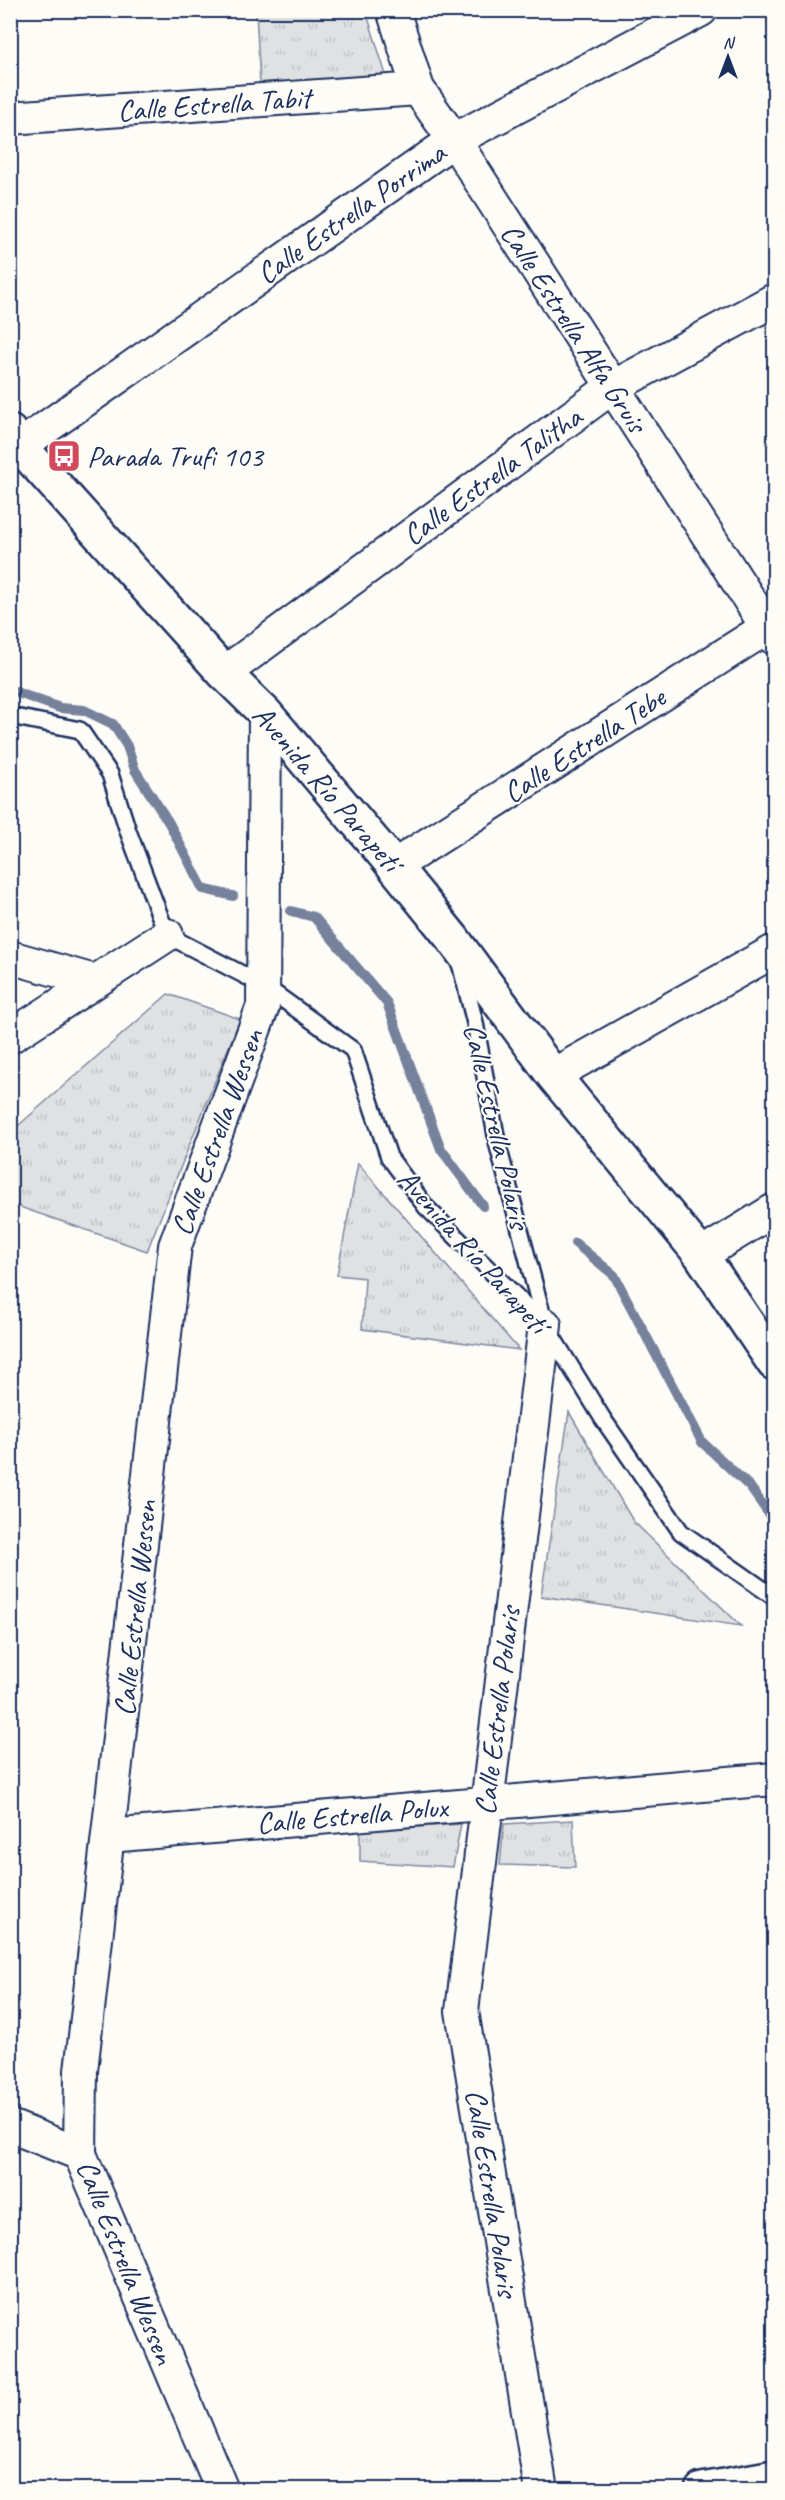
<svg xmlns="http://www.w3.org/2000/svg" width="785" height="2500" viewBox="0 0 785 2500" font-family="Caveat,sans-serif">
  <defs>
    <pattern id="grass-tufts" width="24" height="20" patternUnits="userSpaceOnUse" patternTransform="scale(1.5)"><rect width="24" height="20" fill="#e0e1e3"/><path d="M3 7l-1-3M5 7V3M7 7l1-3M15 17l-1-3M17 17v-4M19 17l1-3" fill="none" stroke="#c0c1c5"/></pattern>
  </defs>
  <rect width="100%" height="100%" fill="#fdfcf7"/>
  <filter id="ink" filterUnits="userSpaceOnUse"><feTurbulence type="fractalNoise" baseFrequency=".0167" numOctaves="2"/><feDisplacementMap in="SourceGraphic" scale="12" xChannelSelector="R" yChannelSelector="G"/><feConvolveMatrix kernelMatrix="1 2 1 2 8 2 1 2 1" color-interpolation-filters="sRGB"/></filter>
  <g filter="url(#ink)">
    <!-- grass -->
    <g fill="url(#grass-tufts)" stroke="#7e88a0" stroke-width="1.5">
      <path d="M256 11H366L386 75 260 84Z"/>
      <path d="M168 994 240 1019 147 1251 11 1204V1132Z"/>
      <path d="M358 1163 519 1350 362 1329 365 1278 337 1275Z"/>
      <path d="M569 1412 633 1521 741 1626 541 1596Z"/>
      <path d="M573 1820 575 1867 500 1865 504 1824Z"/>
      <path d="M461 1824 453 1867 360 1861V1831Z"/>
    </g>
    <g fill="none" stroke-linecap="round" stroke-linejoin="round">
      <!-- stream -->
      <g stroke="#76819c" stroke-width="10">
        <path d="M10 690 60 708 84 710 113 724 127 746 135 770 169 823 203 889 233 896"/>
        <path d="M291 911 314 917 387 1003 441 1149 483 1206"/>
        <path d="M575 1243 614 1275 702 1442 750 1487 774 1521"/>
      </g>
      <defs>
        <g id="lane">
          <path d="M10 716 80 730 110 774 128 831 167 935 263 985 353 1050 389 1157 426 1207 545 1325 603 1419 681 1532 774 1597"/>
          <path d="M460 963 475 1023 498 1146 545 1325"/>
        </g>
        <g id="street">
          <path d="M393 10 418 89 454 140 774 638"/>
          <path d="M10 118 418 89"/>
          <path d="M20 446 454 140 701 10"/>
          <path d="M224 673 611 388 774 300"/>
          <path d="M394 866 774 623"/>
          <path d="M10 957 94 981"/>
          <path d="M10 1037 167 935"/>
          <path d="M553 1075 774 951"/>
          <path d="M701 1255 774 1210"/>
          <path d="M109 1836 774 1779"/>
          <path d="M10 2126 80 2154"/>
          <path d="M222 2490 80 2154 81 2071 175 1246 263 1006 265 713"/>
          <path d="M541 2490 462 2011 545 1325"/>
        </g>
        <g id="secondary">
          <path d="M10 432 20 446 224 673 265 713 394 866 453 939 553 1075 701 1255 774 1363"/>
          <path d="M702 2490 774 2477"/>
        </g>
      </defs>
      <!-- lane casing -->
      <use href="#lane" stroke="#1b2f5e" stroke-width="20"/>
      <!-- street casing -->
      <use href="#street" stroke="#1b2f5e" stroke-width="36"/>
      <!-- secondary casing -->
      <use href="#secondary" stroke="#1b2f5e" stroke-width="38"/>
      <!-- lane -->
      <use href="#lane" stroke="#fdfcf7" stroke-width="15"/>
      <!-- street -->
      <use href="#street" stroke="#fdfcf7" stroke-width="32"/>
      <!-- secondary -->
      <use href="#secondary" stroke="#fdfcf7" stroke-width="33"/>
    </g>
  </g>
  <!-- icons -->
  <defs>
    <symbol id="bus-square" viewBox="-11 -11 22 22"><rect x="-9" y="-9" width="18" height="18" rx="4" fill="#d1495b" stroke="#fdfcf7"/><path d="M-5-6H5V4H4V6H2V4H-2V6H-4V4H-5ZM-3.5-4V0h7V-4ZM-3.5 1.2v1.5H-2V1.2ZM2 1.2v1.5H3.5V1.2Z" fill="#fff"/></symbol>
  </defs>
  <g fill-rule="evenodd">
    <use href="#bus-square" x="45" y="437" width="38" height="38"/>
  </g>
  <g text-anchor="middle" stroke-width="4.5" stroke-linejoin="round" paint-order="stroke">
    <!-- street labels -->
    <g font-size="30" fill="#1b2f5e" stroke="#fdfcf7">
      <text transform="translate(214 104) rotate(-4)" y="10">Calle Estrella Tabit</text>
      <text transform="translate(351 213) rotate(-35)" y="10">Calle Estrella Porrima</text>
      <text transform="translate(574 328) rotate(57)" y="10">Calle Estrella Alfa Gruis</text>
      <text transform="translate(492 476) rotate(-36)" y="10">Calle Estrella Talitha</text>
      <text transform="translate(584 745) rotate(-33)" y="10">Calle Estrella Tebe</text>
      <text transform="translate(327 788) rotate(49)" y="10">Avenida Río Parapetí</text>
      <text transform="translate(497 1126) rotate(77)" y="10">Calle Estrella Polaris</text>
      <text transform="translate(217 1132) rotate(-70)" y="10">Calle Estrella Wessen</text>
      <text transform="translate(473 1251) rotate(48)" y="10">Avenida Río Parapetí</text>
      <text transform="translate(135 1608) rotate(-84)" y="10">Calle Estrella Wessen</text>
      <text transform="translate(497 1711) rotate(-83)" y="10">Calle Estrella Polaris</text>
      <text transform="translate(352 1815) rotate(-5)" y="10">Calle Estrella Polux</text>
      <text transform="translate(492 2193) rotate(81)" y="10">Calle Estrella Polaris</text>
      <text transform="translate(126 2262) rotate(68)" y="10">Calle Estrella Wessen</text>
    </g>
    <!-- poi labels -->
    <g font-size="30" fill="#1b2f5e" stroke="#fdfcf7" text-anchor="start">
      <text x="87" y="466">Parada Trufi 103</text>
    </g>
  </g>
  <!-- margin -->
  <rect width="785" height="2500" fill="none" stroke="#fdfcf7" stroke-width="36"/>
  <rect x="18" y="18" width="749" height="2464" fill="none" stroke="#1b2f5e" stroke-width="2" filter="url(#ink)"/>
  <!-- north arrow -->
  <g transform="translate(728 57)" stroke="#fdfcf7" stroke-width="4.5" paint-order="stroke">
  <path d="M0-4.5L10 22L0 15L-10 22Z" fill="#1b2f5e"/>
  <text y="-9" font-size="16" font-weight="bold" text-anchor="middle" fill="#1b2f5e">N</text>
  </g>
</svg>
